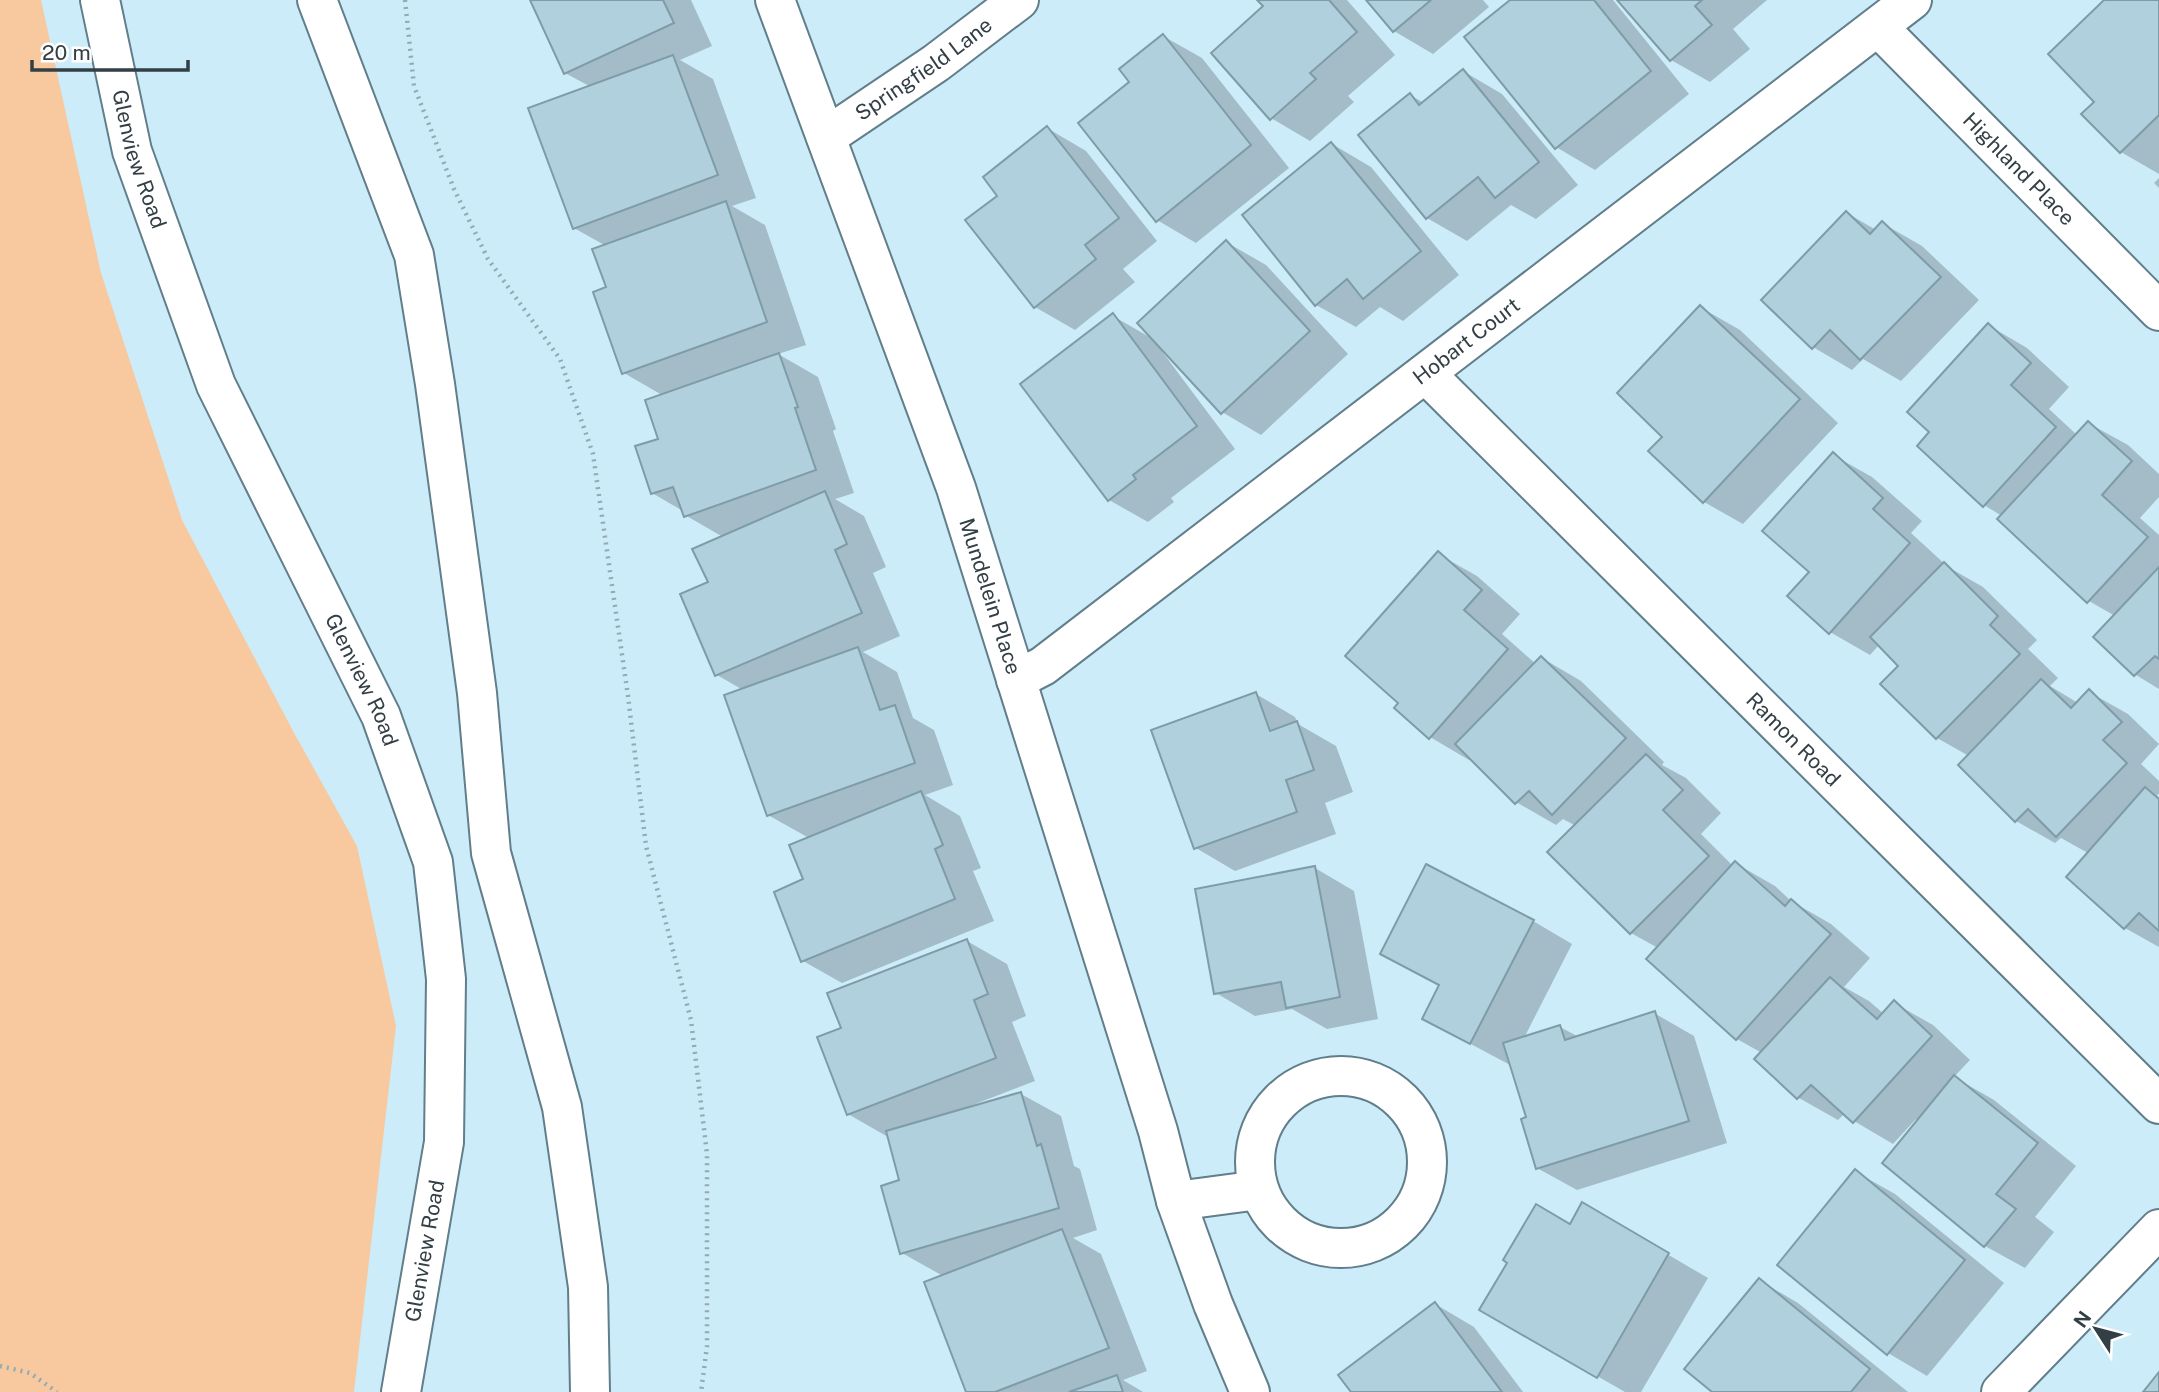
<svg xmlns="http://www.w3.org/2000/svg" width="2159" height="1392" viewBox="0 0 2159 1392" font-family="'Public Sans',sans-serif">
  <rect width="100%" height="100%" fill="#ccecf9"/>
  <!-- green -->
  <path fill="#f8c89f" d="M0 0H41L101 273 182 520 293 731 357 846 396 1026 354 1392H0Z"/>
  <!-- shadow -->
  <g fill="#0003">
    <path d="M532 0H691L712 46 680 60 713 79 756 198 732 206 765 225 806 345 778 354 818 377 836 429 833 431 854 493 835 499 864 516 886 567 873 573 900 636 863 652 897 672 913 718 934 730 953 785 925 795 960 816 981 868 973 871 994 921 842 983 803 961 809 838 768 815 743 690 717 675 710 583 723 537 685 515 683 511 652 493 661 440 662 395 624 373 608 288 606 246 574 228 591 87 565 73Z"/>
    <path d="M1260 0H1347L1395 55 1348 96 1354 102 1310 141 1271 118 1265 7Z"/>
    <path d="M1368 0H1483L1489 7 1433 54 1394 31Z"/>
    <path d="M1513 0H1613L1689 94 1595 170 1556 147Z"/>
    <path d="M1620 0H1767L1733 29 1750 49 1710 82 1671 60Z"/>
    <path d="M2106 0H2159V174L2121 152 2096 102Z"/>
    <path d="M1163 36 1202 58 1289 168 1196 243 1157 220 1131 82Z"/>
    <path d="M1463 71 1502 94 1578 185 1536 219 1511 205 1467 241 1427 218 1410 95 1424 103Z"/>
    <path d="M1047 128 1086 151 1157 241 1123 269 1135 282 1075 330 1035 307 1000 196Z"/>
    <path d="M1332 144 1371 167 1459 275 1403 321 1380 307 1356 327 1316 305Z"/>
    <path d="M2159 178V188L2154 183Z"/>
    <path d="M1847 213 1876 230 1882 223 1922 246 1979 300 1901 381 1863 359 1852 370 1813 347Z"/>
    <path d="M1226 242 1266 265 1348 354 1261 435 1222 412 1163 348 1161 350 1235 449 1171 498 1174 502 1148 522 1109 500 1113 316 1153 339Z"/>
    <path d="M1700 307 1740 330 1838 423 1743 524 1704 502 1665 437Z"/>
    <path d="M1988 325 2027 348 2069 387 2049 409 2077 435 2088 423 2128 445 2159 474V497L2140 518 2159 535V689L2136 675 2095 637 2115 616 2089 601 2002 516 1984 505 1931 432Z"/>
    <path d="M1833 455 1872 477 1922 521 1911 533 1948 567 1983 587 2037 640 2028 649 2058 678 2050 686 2078 703 2089 692 2128 714 2159 744 2141 764 2159 781V793L2157 796 2159 797V947L2125 928 2068 877 2088 853 2061 838 2055 843 2016 821 1969 756 1937 738 1900 666 1879 645 1870 655 1830 632 1812 572Z"/>
    <path d="M1438 554 1477 576 1520 614 1502 634 1536 664 1542 658 1581 681 1664 762 1662 765 1686 778 1721 813 1701 834 1733 866 1735 863 1775 886 1791 901 1831 924 1870 958 1844 987 1869 1001 1884 1014 1894 1003 1933 1025 1970 1060 1954 1077 1994 1100 2076 1166 2035 1217 2054 1232 2025 1268 1985 1246 1884 1163 1918 1121 1916 1119 1893 1144 1854 1121 1845 1113 1838 1120 1799 1098 1756 1059 1762 1053 1737 1039 1649 959 1658 948 1631 933 1550 852 1576 826 1563 819 1556 825 1516 802 1471 758 1469 760 1430 737 1400 703Z"/>
    <path d="M1256 694 1295 717 1298 724 1336 746 1353 792 1325 803 1336 834 1235 871 1196 848Z"/>
    <path d="M1315 868 1354 891 1378 1019 1327 1029 1292 1009 1255 1016 1216 993Z"/>
    <path d="M1533 921 1572 944 1524 1038 1560 1027 1579 1037 1654 1013 1694 1036 1727 1143 1577 1190 1537 1168 1528 1119 1512 1066 1424 1019 1441 986 1383 953Z"/>
    <path d="M967 941 1007 964 1026 1016 1012 1022 1035 1081 970 1106 971 1108 1021 1094 1061 1116 1074 1166 1080 1169 1097 1230 1073 1238 1101 1254 1147 1371 1123 1380 1143 1392H968L943 1276 902 1253V1181L888 1137 848 1114 843 1029Z"/>
    <path d="M1856 1172 1895 1194 2004 1283 1927 1376 1888 1353Z"/>
    <path d="M1583 1205 1708 1278 1641 1392H1625L1482 1310 1571 1226Z"/>
    <path d="M1759 1280 1798 1303 1908 1392H1714Z"/>
    <path d="M1435 1304 1474 1327 1523 1392H1353Z"/>
  </g>
  <!-- building -->
  <g fill="#b1d0dd" stroke="#7e9ca8" stroke-width="2">
    <path d="M530 0H663L674 23 564 74Z"/>
    <path d="M1257 0H1329L1357 32 1310 73 1316 79 1270 120 1211 53 1263 6Z"/>
    <path d="M1366 0H1431L1393 32Z"/>
    <path d="M1510 0H1594L1651 71 1555 149 1464 37Z"/>
    <path d="M1617 0H1702L1695 6 1712 25 1670 61Z"/>
    <path d="M2104 0H2159V115L2120 153 2081 114 2094 102 2048 54Z"/>
    <path d="M1163 34 1251 145 1156 222 1078 123 1129 82 1119 69Z"/>
    <path d="M673 55 718 175 573 229 528 108Z"/>
    <path d="M1463 69 1539 162 1495 198 1478 177 1426 219 1358 135 1410 93 1419 105Z"/>
    <path d="M1047 126 1119 218 1085 245 1096 259 1034 308 965 220 997 196 983 177Z"/>
    <path d="M1331 142 1421 251 1363 299 1347 279 1315 306 1242 215Z"/>
    <path d="M726 201 767 322 622 374 593 292 606 287 592 249Z"/>
    <path d="M1846 211 1870 234 1882 221 1941 277 1860 360 1830 330 1812 349 1761 300Z"/>
    <path d="M1226 240 1310 331 1221 414 1137 323Z"/>
    <path d="M1700 305 1800 399 1703 503 1648 451 1662 437 1617 393Z"/>
    <path d="M1113 313 1197 426 1133 475 1136 479 1108 501 1020 384Z"/>
    <path d="M1988 323 2031 363 2011 385 2056 427 1983 507 1917 446 1929 432 1907 412Z"/>
    <path d="M779 353 798 407 795 408 816 470 684 517 673 487 651 494 635 446 658 439 645 400Z"/>
    <path d="M2088 421 2132 461 2102 495 2148 537 2087 603 1997 519Z"/>
    <path d="M1833 452 1883 498 1873 509 1910 543 1829 634 1787 596 1809 572 1762 531Z"/>
    <path d="M825 491 847 544 835 550 862 613 715 676 680 594 708 582 692 549Z"/>
    <path d="M1438 551 1482 590 1464 610 1508 649 1429 739 1394 708 1398 703 1345 656Z"/>
    <path d="M1944 562 1998 616 1990 625 2020 654 1936 739 1880 684 1898 666 1870 637Z"/>
    <path d="M2159 567V659L2155 656 2134 676 2093 637Z"/>
    <path d="M858 647 880 710 895 705 915 763 767 816 724 695Z"/>
    <path d="M1541 656 1626 738 1552 815 1529 791 1515 804 1455 744Z"/>
    <path d="M2041 679 2071 708 2089 689 2122 722 2103 740 2127 763 2056 837 2028 809 2015 822 1958 765Z"/>
    <path d="M1256 692 1270 731 1297 721 1314 770 1286 780 1297 812 1194 849 1151 730Z"/>
    <path d="M1646 754 1683 790 1663 810 1709 856 1630 934 1547 852Z"/>
    <path d="M2145 787 2159 799V931L2139 913 2124 929 2066 877Z"/>
    <path d="M921 791 943 845 935 849 955 899 801 962 774 892 803 879 789 845Z"/>
    <path d="M1735 861 1785 906 1791 899 1831 934 1736 1040 1646 959Z"/>
    <path d="M1426 864 1534 920 1470 1044 1422 1019 1439 985 1380 954Z"/>
    <path d="M1315 866 1340 997 1286 1008 1281 982 1214 994 1195 889Z"/>
    <path d="M967 939 988 994 974 1000 996 1058 847 1115 817 1037 841 1028 827 993Z"/>
    <path d="M1830 977 1877 1019 1894 1000 1932 1036 1853 1123 1811 1085 1797 1099 1754 1059Z"/>
    <path d="M1655 1011 1689 1121 1536 1169 1521 1119 1526 1117 1503 1043 1560 1025 1565 1040Z"/>
    <path d="M1954 1075 2038 1143 1996 1194 2016 1209 1984 1247 1882 1163Z"/>
    <path d="M1021 1092 1037 1146 1041 1144 1059 1208 900 1254 881 1186 899 1180 886 1131Z"/>
    <path d="M1855 1169 1965 1260 1887 1355 1777 1265Z"/>
    <path d="M1582 1202 1669 1253 1597 1378 1479 1310 1507 1263 1503 1260 1536 1204 1570 1224Z"/>
    <path d="M1062 1229 1109 1348 995 1392H966L924 1282Z"/>
    <path d="M1759 1278 1870 1369 1851 1392H1712L1684 1369Z"/>
    <path d="M1435 1302 1502 1392H1351L1338 1375Z"/>
    <path d="M2159 1372V1392H2143Z"/>
    <path d="M1117 1375 1123 1392H1069Z"/>
  </g>
  <g fill="none" stroke-linecap="round" stroke-linejoin="round">
    <defs>
      <g id="minor">
        <path id="s1" d="M100 0 132 151 216 385 381 716 433 862 446 979 444 1142 401 1392"/>
        <path d="M317 0 414 255 435 384 477 693 491 853 562 1107 588 1287 590 1392"/>
        <path id="s2" d="M775 0 956 488 1158 1131 1176 1201 1213 1304 1250 1392"/>
        <path id="s3" d="M1878 27 2159 311"/>
        <path id="s4" d="M826 137 936 63 1019 0"/>
        <path id="s5" d="M1426 374 2159 1104"/>
        <path id="s6" d="M1016 680 1043 666 1912 0"/>
        <circle cx="1341" cy="1162" r="86"/>
        <path d="M1176 1201 1259 1190"/>
        <path d="M2001 1392 2159 1229"/>
      </g>
    </defs>
    <!-- minor casing -->
    <use href="#minor" stroke="#617e8a" stroke-width="42"/>
    <!-- path -->
    <g stroke="#91aab4" stroke-width="4.5" stroke-dasharray="2 5" stroke-linecap="butt">
      <path d="M405 0 414 86 454 189 488 259 560 359 593 454 628 696 646 846 691 1020 707 1154V1346L701 1392"/>
      <path d="M0 1366 30 1373 57 1392"/>
    </g>
    <!-- minor -->
    <use href="#minor" stroke="#fff" stroke-width="38"/>
  </g>
  <g text-anchor="middle" stroke-width="5" stroke-linejoin="round" paint-order="stroke">
    <!-- street labels -->
    <g font-size="21" fill="#323f44" stroke="#fff">
      <text dy="7" stroke="none"><textPath href="#s4" startOffset="119">Springfield Lane</textPath></text>
      <text dy="7" stroke="none"><textPath href="#s1" startOffset="164">Glenview Road</textPath></text>
      <text dy="7" stroke="none"><textPath href="#s3" startOffset="200">Highland Place</textPath></text>
      <text dy="7" stroke="none"><textPath href="#s6" startOffset="564">Hobart Court</textPath></text>
      <text dy="7" stroke="none"><textPath href="#s2" startOffset="634">Mundelein Place</textPath></text>
      <text dy="7" stroke="none"><textPath href="#s1" startOffset="732">Glenview Road</textPath></text>
      <text dy="7" stroke="none"><textPath href="#s5" startOffset="518">Ramon Road</textPath></text>
      <text transform="translate(425 1251) rotate(-80)" y="7">Glenview Road</text>
    </g>
  </g>
  <!-- north arrow -->
  <g transform="translate(2096 1329) rotate(306)" stroke="#ffffff" stroke-width="5" paint-order="stroke">
  <path d="M0-5L12 26L0 18L-12 26Z" fill="#323f44"/>
  <text y="-10" font-size="19" font-weight="bold" text-anchor="middle" fill="#323f44">N</text>
  </g>
  <!-- scale -->
  <path d="M32 60v10h156v-10" fill="none" stroke="#323f44" stroke-width="3.5"/>
  <text x="42" y="60" font-size="21" fill="#323f44" stroke="#ffffff" stroke-width="5" paint-order="stroke">20 m</text>
</svg>
